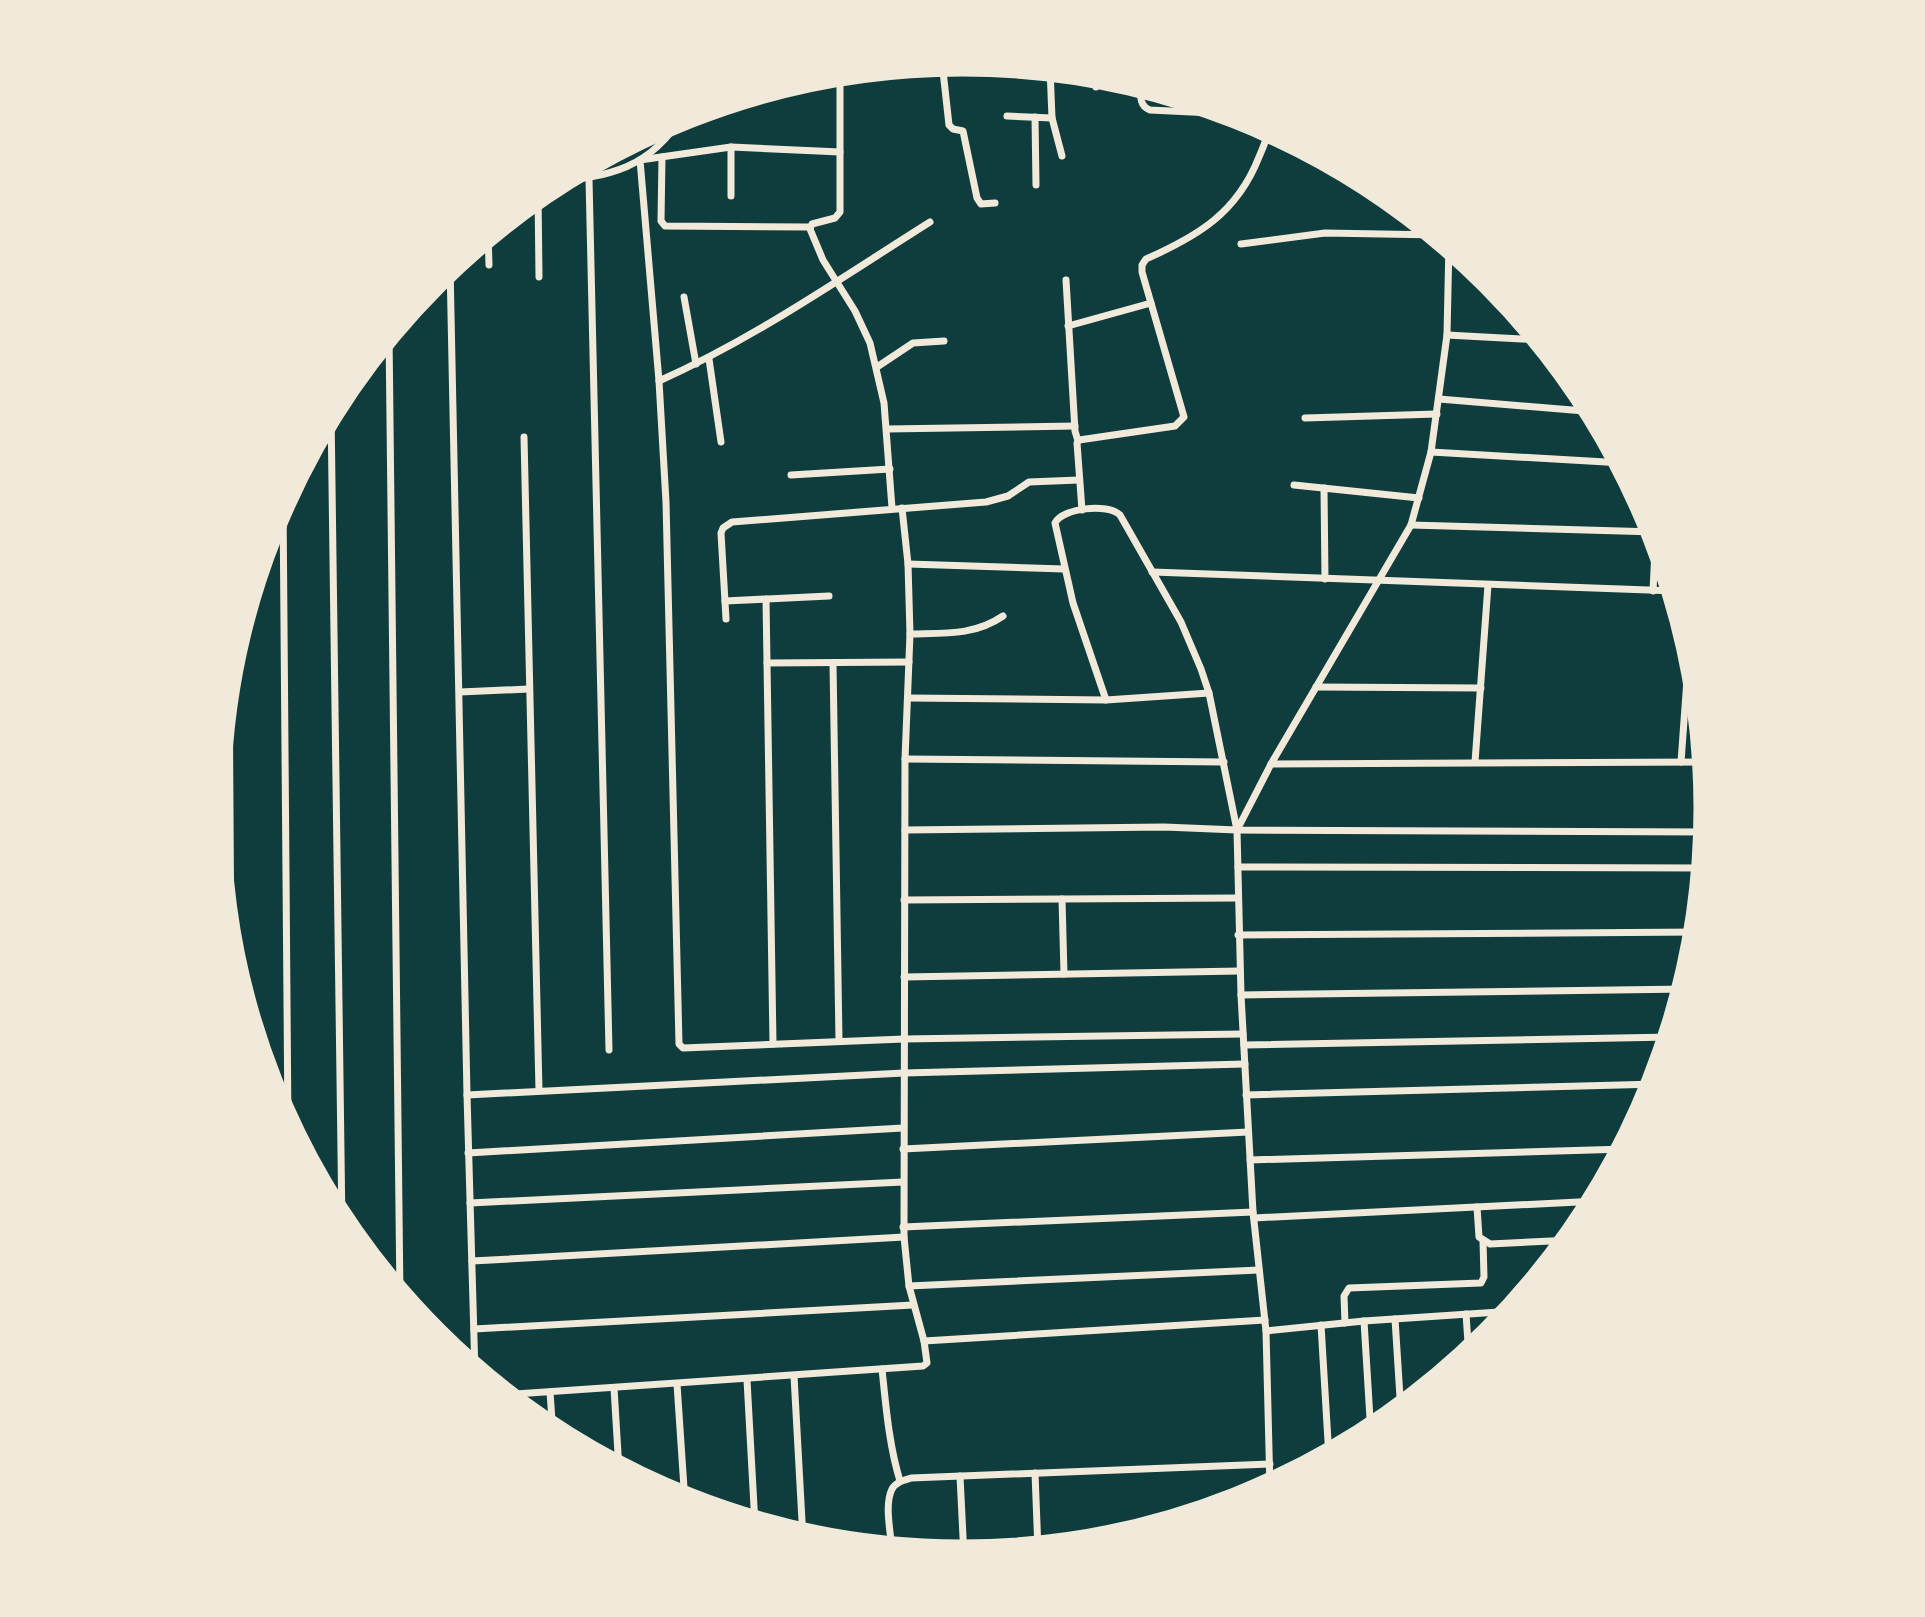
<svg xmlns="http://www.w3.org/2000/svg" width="1925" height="1617" viewBox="0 0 1925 1617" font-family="'PT Sans',sans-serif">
  <rect width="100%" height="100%" fill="#0f3d3e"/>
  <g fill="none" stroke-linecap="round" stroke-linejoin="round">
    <!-- minor -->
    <g stroke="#f1e9da" stroke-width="7">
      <path d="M908 65 912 67 940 68 943 71 949 125 953 129 963 131 977 198 981 204 995 203"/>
      <path d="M940 68 1008 64"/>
      <path d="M1050 68 1052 118 1062 156"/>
      <path d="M840 72V212L835 218 812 224 810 229 823 260 855 311 870 343 884 403 892 508"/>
      <path d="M1141 84C1141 94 1138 105 1150 110L1212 113 1253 119"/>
      <path d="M1096 87V73"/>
      <path d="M1007 116 1052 118"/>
      <path d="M1035 117 1036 185"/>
      <path d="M731 147V196"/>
      <path d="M840 152 731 147 640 160 659 381 666 502 679 1044 683 1048 904 1039 1243 1034"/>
      <path d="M662 157 661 221 665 226 810 227"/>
      <path d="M589 179 609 1050"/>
      <path d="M551 183C611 175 649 170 684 114"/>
      <path d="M538 192 539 277"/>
      <path d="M488 233 489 265"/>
      <path d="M1241 244 1325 233 1439 235"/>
      <path d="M450 265 467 1095 475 1373"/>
      <path d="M1066 280 1075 431 1078 441"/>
      <path d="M684 297 696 364"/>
      <path d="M1068 326 1151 303"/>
      <path d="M389 333 400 1298"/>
      <path d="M1447 335 1542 340"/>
      <path d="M709 359 721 442"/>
      <path d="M877 367 913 343 944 341"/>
      <path d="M659 381C755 338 841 278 930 222"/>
      <path d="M1439 399 1596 412"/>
      <path d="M331 410 342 1227"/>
      <path d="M1305 418 1437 414"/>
      <path d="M887 429 1075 426"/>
      <path d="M524 437 539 1091"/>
      <path d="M1431 452 1623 463"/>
      <path d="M791 475 890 469"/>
      <path d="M1294 485 1419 498"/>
      <path d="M1324 488 1325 579"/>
      <path d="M283 499 288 1127"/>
      <path d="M1082 510 1077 443 1079 440 1175 426 1184 417 1142 272V265L1146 259C1198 236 1237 213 1259 157 1263 147 1269 136 1267 126"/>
      <path d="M1411 525 1656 532"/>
      <path d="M908 564 1064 569"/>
      <path d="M1152 572 1676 591"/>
      <path d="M1653 591 1656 529"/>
      <path d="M766 599 773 1044"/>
      <path d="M725 601 829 596"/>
      <path d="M726 619 721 533 723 528 732 522 986 502 1008 496 1029 482 1079 480"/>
      <path d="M910 634C943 633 974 636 1003 616"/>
      <path d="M229 659 231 964"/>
      <path d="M767 663 909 662"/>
      <path d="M833 663 839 1041"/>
      <path d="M1687 683H1699"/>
      <path d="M1316 687 1481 688"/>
      <path d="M460 692 529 689"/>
      <path d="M908 698 1106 700 1209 693"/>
      <path d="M1106 700 1073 603 1055 523C1062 508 1108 503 1120 515L1181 622 1201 669 1209 693 1237 830"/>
      <path d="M905 759 1224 762"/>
      <path d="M1475 762 1488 585"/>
      <path d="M1681 762 1690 638"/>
      <path d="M1271 764 1707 762"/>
      <path d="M905 830 1164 827 1237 830 1709 832"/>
      <path d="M1238 867 1706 868"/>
      <path d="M1062 899 1064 974"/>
      <path d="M904 900 1238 898"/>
      <path d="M1238 935 1699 932"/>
      <path d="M904 977 1240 971"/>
      <path d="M1241 995 1687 989"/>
      <path d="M1244 1045 1672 1037"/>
      <path d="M467 1095 904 1073 1245 1064"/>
      <path d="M1246 1095 1658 1084"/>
      <path d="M903 1149 1248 1132"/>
      <path d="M468 1153 903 1128"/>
      <path d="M1250 1160 1626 1149"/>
      <path d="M470 1203 903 1182"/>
      <path d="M1477 1207 1479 1237 1490 1244 1573 1240"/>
      <path d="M1254 1218 1598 1201"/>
      <path d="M903 1227 1253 1212"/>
      <path d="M472 1261 904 1237"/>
      <path d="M909 1286 1259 1270"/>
      <path d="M1466 1314 1469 1357"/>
      <path d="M1395 1319 1401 1413"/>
      <path d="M1364 1321 1371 1435"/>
      <path d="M1345 1323 1344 1296 1349 1288 1481 1283 1484 1277 1483 1241"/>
      <path d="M1321 1325 1329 1458"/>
      <path d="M474 1329 913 1305"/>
      <path d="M1266 1331 1364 1321 1514 1311"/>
      <path d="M924 1341 1265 1320"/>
      <path d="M882 1369C886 1407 889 1445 900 1481"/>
      <path d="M794 1376 803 1539"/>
      <path d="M747 1380 755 1525"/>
      <path d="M677 1384 685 1503"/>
      <path d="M614 1388 619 1470"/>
      <path d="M550 1392 553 1435"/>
      <path d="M502 1395 923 1366 927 1363 924 1341 909 1286 904 1237 905 759 910 634 908 564 902 508"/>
      <path d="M1035 1473 1038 1550"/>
      <path d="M960 1476 964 1557"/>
      <path d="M1270 1489 1266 1331 1253 1212 1241 995 1237 830 1271 764 1411 525 1431 452 1447 335 1449 243"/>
      <path d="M892 1551C891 1533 884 1505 892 1489 896 1482 904 1480 911 1478L1270 1464"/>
    </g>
  </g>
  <!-- crop -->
  <path d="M0 0H1925V1617H0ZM226 808a736 736 0 1 1 1472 0a736 736 0 1 1-1472 0Z" fill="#f1e9da" fill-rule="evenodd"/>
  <path fill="none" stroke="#f1e9da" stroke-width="9" d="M226 808a736 736 0 1 1 1472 0a736 736 0 1 1-1472 0Z"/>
</svg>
